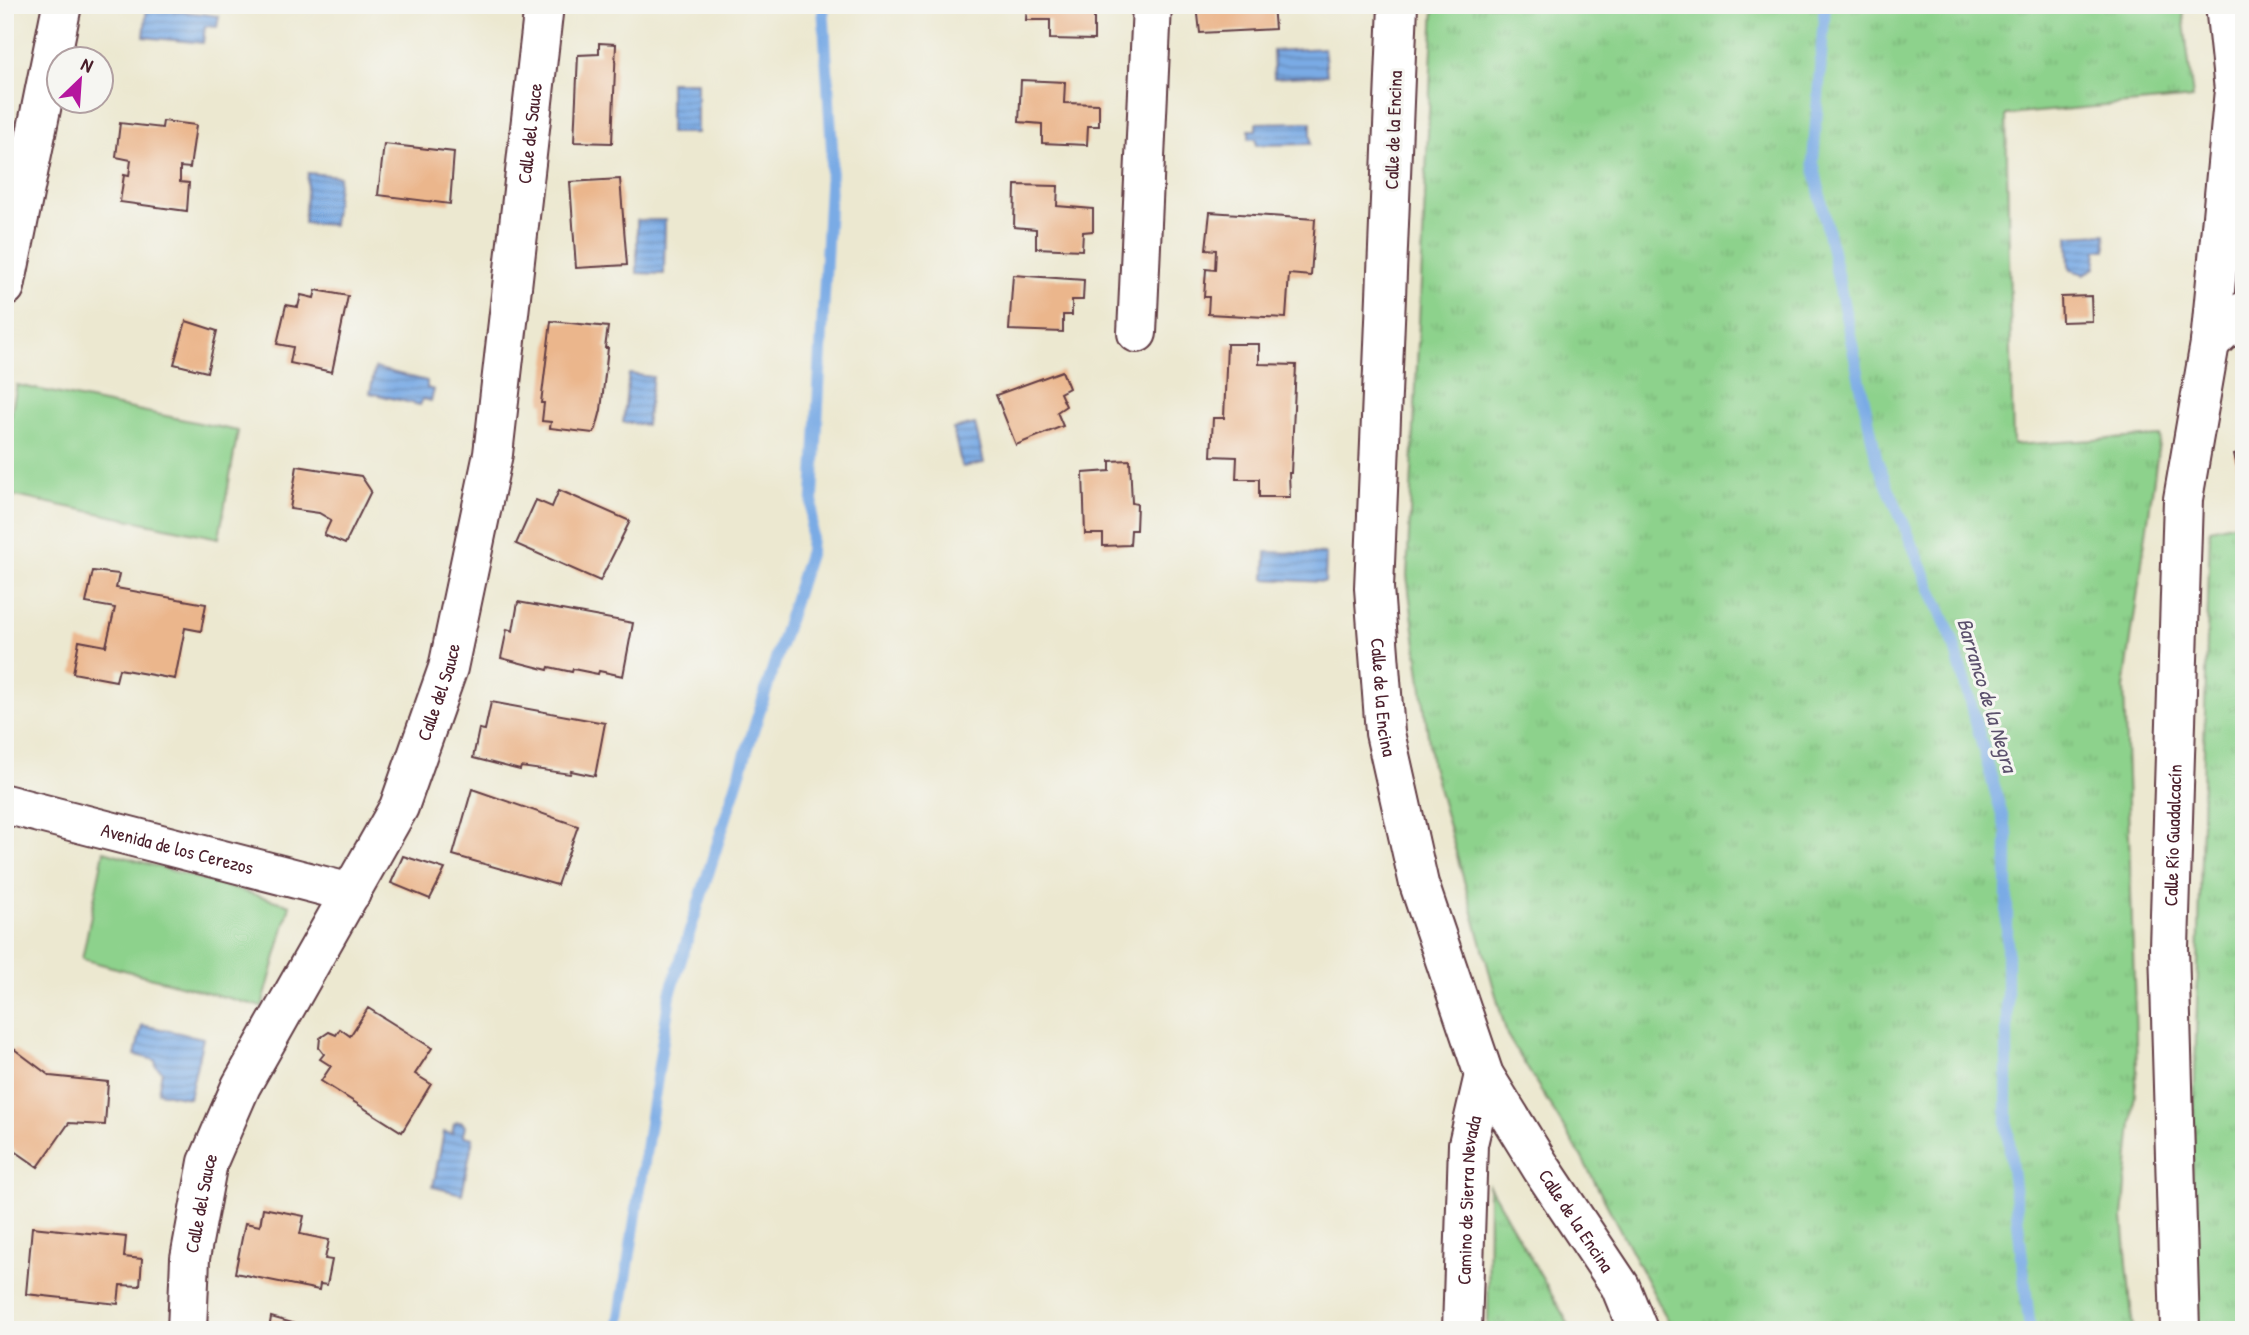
<svg xmlns="http://www.w3.org/2000/svg" width="2249" height="1335" viewBox="0 0 2249 1335" font-family="'Patrick Hand',sans-serif">
  <defs>
    <pattern id="grass-tufts" width="24" height="20" patternUnits="userSpaceOnUse" patternTransform="scale(1.75)"><rect width="24" height="20" fill="#8dd28c"/><path d="M3 7l-1-3M5 7V3M7 7l1-3M15 17l-1-3M17 17v-4M19 17l1-3" fill="none" stroke="#7bb479"/></pattern>
    <pattern id="water-rules" width="6" height="5" patternUnits="userSpaceOnUse" patternTransform="scale(1.75)"><rect width="6" height="5" fill="#7aabe5"/><path d="M0 2.5h6" fill="none" stroke="#668bba"/></pattern>
  </defs>
  <rect width="100%" height="100%" fill="#f6f6f2"/>
  <filter id="ink" filterUnits="userSpaceOnUse"><feTurbulence type="fractalNoise" baseFrequency=".0143" numOctaves="2"/><feDisplacementMap in="SourceGraphic" scale="14" xChannelSelector="R" yChannelSelector="G"/><feConvolveMatrix kernelMatrix="1 2 1 2 8 2 1 2 1" color-interpolation-filters="sRGB"/></filter>
  <filter id="wash" filterUnits="userSpaceOnUse"><feTurbulence type="fractalNoise" baseFrequency=".00686" numOctaves="4" result="noise"/><feDisplacementMap in="SourceGraphic" scale="28" xChannelSelector="R" yChannelSelector="G"/><feGaussianBlur stdDeviation="1.57" result="paint"/><feColorMatrix in="noise" values="0 0 0 0 0 0 0 0 0 0 0 0 0 0 0 0 0 1.4 0 .05"/><feComposite in="paint" operator="in"/></filter>
  <g filter="url(#wash)">
    <rect width="100%" height="100%" fill="#ece8d0"/>
    <!-- grass -->
    <g fill="url(#grass-tufts)" stroke="#6c785c" stroke-width="2">
      <path d="M1434 5H2182L2193 98 2006 115 2013 445 2160 436 2124 688 2137 1069 2123 1218 2133 1330H1673L1581 1156 1507 1035 1432 766 1407 576Z"/>
      <path d="M2244 521V1330H2188L2210 529Z"/>
      <path d="M1489 1186 1572 1330H1488Z"/>
    </g>
    <!-- pitch -->
    <g fill="#8dd28c" stroke="#6c785c" stroke-width="2">
      <path d="M17 385 238 431 219 538 5 494V442Z"/>
      <path d="M104 851 290 905 262 1007 82 959Z"/>
    </g>
    <!-- water -->
    <g fill="url(#water-rules)" stroke="#626588" stroke-width="2">
      <path d="M147 7 219 16 217 27 205 26 203 43 144 37Z"/>
      <path d="M1324 48 1327 75 1274 78 1273 51Z"/>
      <rect x="670" y="82" width="27" height="51"/>
      <path d="M1311 122V144L1256 145V139H1249V130H1256V123Z"/>
      <path d="M308 173 339 176 333 225 304 223Z"/>
      <path d="M637 220H665L664 274 637 273Z"/>
      <path d="M2105 234 2106 250H2097L2095 268 2084 274 2071 270 2069 266 2068 236Z"/>
      <path d="M375 368 427 381V388L434 390 431 401 423 399 420 405 370 393Z"/>
      <path d="M629 374 653 377 646 425 623 422Z"/>
      <path d="M975 424 984 463 962 467 953 429Z"/>
      <path d="M1266 552 1326 554 1325 582 1265 579Z"/>
      <path d="M142 1025 203 1038 189 1098 158 1092 162 1071 156 1066 155 1060 135 1055Z"/>
      <path d="M457 1122H462L465 1126 463 1136 473 1138 462 1194 433 1187 444 1132 452 1134 454 1124Z"/>
    </g>
    <g fill="none" stroke-linecap="round" stroke-linejoin="round">
      <!-- stream -->
      <g stroke="#7aabe5" stroke-width="12">
        <path d="M1825 5 1813 162 1877 461 1953 641 2007 833V1124L2030 1330"/>
        <path d="M618 1330 670 994 810 551 832 149 823 5"/>
      </g>
    </g>
    <g id="blocks">
      <!-- building -->
      <g fill="#ebb68c">
        <path d="M1027 5H1094V40L1050 39V20H1026Z"/>
        <path d="M1197 5H1273L1275 29 1200 33Z"/>
        <path d="M599 43 616 44 612 143 574 142 578 55 599 54Z"/>
        <path d="M1021 80 1065 82 1064 103 1099 104V126H1088L1087 145 1042 143V124L1019 122Z"/>
        <path d="M163 121 196 125 190 168 180 167V182L189 183 187 211 120 202 124 175 129 176 131 160 116 157 120 123 162 128Z"/>
        <path d="M384 144 454 152 450 204 378 195Z"/>
        <path d="M620 179 627 265 576 268 570 182Z"/>
        <path d="M1015 185 1058 186 1057 206 1093 209V231L1083 232 1082 250 1036 248V229L1014 227Z"/>
        <path d="M1210 212 1315 219 1311 276 1289 274 1286 318 1208 314 1209 297H1204L1206 269 1215 270 1216 250 1206 249Z"/>
        <path d="M1013 275 1084 280 1083 300H1072V315H1063V332L1009 330Z"/>
        <path d="M316 290 348 296 332 372 290 363 293 347 277 344 286 305 298 307 301 295 314 298Z"/>
        <path d="M2091 296 2092 321 2062 322 2061 297Z"/>
        <path d="M186 321 217 331 207 372 174 364Z"/>
        <path d="M551 321 608 327 605 348H608L601 410 596 429 593 433 550 428 551 422 542 421 544 403H541Z"/>
        <path d="M1227 344H1259V364L1296 365 1291 473H1289L1290 497H1259V479H1236L1237 457 1211 456 1213 418H1224Z"/>
        <path d="M1062 371 1069 388 1060 393 1066 406 1057 412 1063 426 1016 445 996 395Z"/>
        <path d="M2244 451V491L2243 492 2234 454Z"/>
        <path d="M1130 460 1132 503 1137 504 1136 530H1131L1130 545 1103 546V534H1085L1083 473 1110 471V461Z"/>
        <path d="M297 466 361 476 371 491 345 544 324 535 331 520 319 513 290 509Z"/>
        <path d="M559 490 630 521 600 581 516 544 536 500 552 507Z"/>
        <path d="M93 571 119 574 116 588 206 604 201 631 185 628 175 679 119 669 116 681 73 673 79 641 106 646 115 608 86 603Z"/>
        <path d="M518 602 633 623 623 676 599 671 598 674 573 669 572 672 549 667 548 670 501 658 507 629 513 631Z"/>
        <path d="M491 702 605 723 595 776 571 771 570 774 521 767 520 770 473 758 479 729 485 730Z"/>
        <path d="M472 789 578 826 557 885 453 855Z"/>
        <path d="M403 856 445 869 430 899 391 883Z"/>
        <path d="M368 1008 432 1048 415 1074 431 1084 402 1132 321 1081 331 1066 320 1059 324 1054 319 1048 320 1038 329 1032 336 1035 340 1029 350 1036Z"/>
        <path d="M14 1049 50 1076 108 1082 105 1125 69 1123 38 1167 5 1144V1062Z"/>
        <path d="M263 1208 304 1216 300 1234 329 1240 325 1259 332 1260 327 1285 320 1284 319 1290 235 1273 245 1223 260 1226Z"/>
        <path d="M32 1227 126 1237 124 1257 142 1259 140 1286 120 1285 118 1304 26 1294Z"/>
        <path d="M271 1317 296 1324 295 1330H269Z"/>
      </g>
    </g>
  </g>
  <g filter="url(#ink)">
    <use href="#blocks" fill-opacity="0" stroke="#623d44" stroke-width="2"/>
    <g fill="none" stroke-linecap="round" stroke-linejoin="round">
      <defs>
        <g id="minor">
          <path id="s1" d="M1398 5 1374 588 1385 733 1419 884 1484 1075 1542 1169 1620 1286 1638 1330"/>
          <path d="M5 287 62 5"/>
          <path d="M1137 333 1152 5"/>
          <path d="M2210 343 2244 311"/>
          <path id="s2" d="M5 804 351 893"/>
          <path id="s3" d="M187 1330 190 1258 208 1162 241 1086 399 807 448 668 493 454 544 5"/>
          <path id="s4" d="M1462 1330 1468 1144 1484 1075"/>
          <path id="s5" d="M2180 1330 2169 947 2183 499 2210 343 2234 90 2225 5"/>
        </g>
      </defs>
      <!-- minor casing -->
      <use href="#minor" stroke="#623d44" stroke-width="42"/>
      <!-- minor -->
      <use href="#minor" stroke="#fff" stroke-width="38"/>
    </g>
  </g>
  <g text-anchor="middle" stroke-width="6" stroke-linejoin="round" paint-order="stroke">
    <!-- street labels -->
    <g font-size="19" fill="#4a1f2b" stroke="#f6f6f2">
      <text transform="translate(1393 130) rotate(-88)" y="7">Calle de la Encina</text>
      <text dy="7" stroke="none"><textPath href="#s3" startOffset="1262">Calle del Sauce</textPath></text>
      <text dy="7" stroke="none"><textPath href="#s3" startOffset="695">Calle del Sauce</textPath></text>
      <text dy="7" stroke="none"><textPath href="#s1" startOffset="693">Calle de la Encina</textPath></text>
      <text dy="7" stroke="none"><textPath href="#s5" startOffset="495">Calle Río Guadalcacín</textPath></text>
      <text dy="7" stroke="none"><textPath href="#s2" startOffset="178">Avenida de los Cerezos</textPath></text>
      <text dy="7" stroke="none"><textPath href="#s4" startOffset="130">Camino de Sierra Nevada</textPath></text>
      <text dy="7" stroke="none"><textPath href="#s3" startOffset="128">Calle del Sauce</textPath></text>
      <text dy="7" stroke="none"><textPath href="#s1" startOffset="1258">Calle de la Encina</textPath></text>
    </g>
    <!-- water labels -->
    <g font-size="21" font-style="italic" fill="#5b506c" stroke="#f6f6f2">
      <text transform="translate(1987 695) rotate(73)" y="7">Barranco de la Negra</text>
    </g>
  </g>
  <!-- margin -->
  <rect width="2249" height="1335" fill="none" stroke="#f6f6f2" stroke-width="28"/>
  <!-- north arrow -->
  <g transform="translate(80 80) rotate(25)"><circle r="33" fill="#f6f6f2" stroke="#b1a0a2" stroke-width="2"/>
  <path d="M0-5L12 26L0 18L-12 26Z" fill="#b5179e"/>
  <text y="-10" font-size="19" font-weight="bold" text-anchor="middle" fill="#4a1f2b">N</text>
  </g>
</svg>
